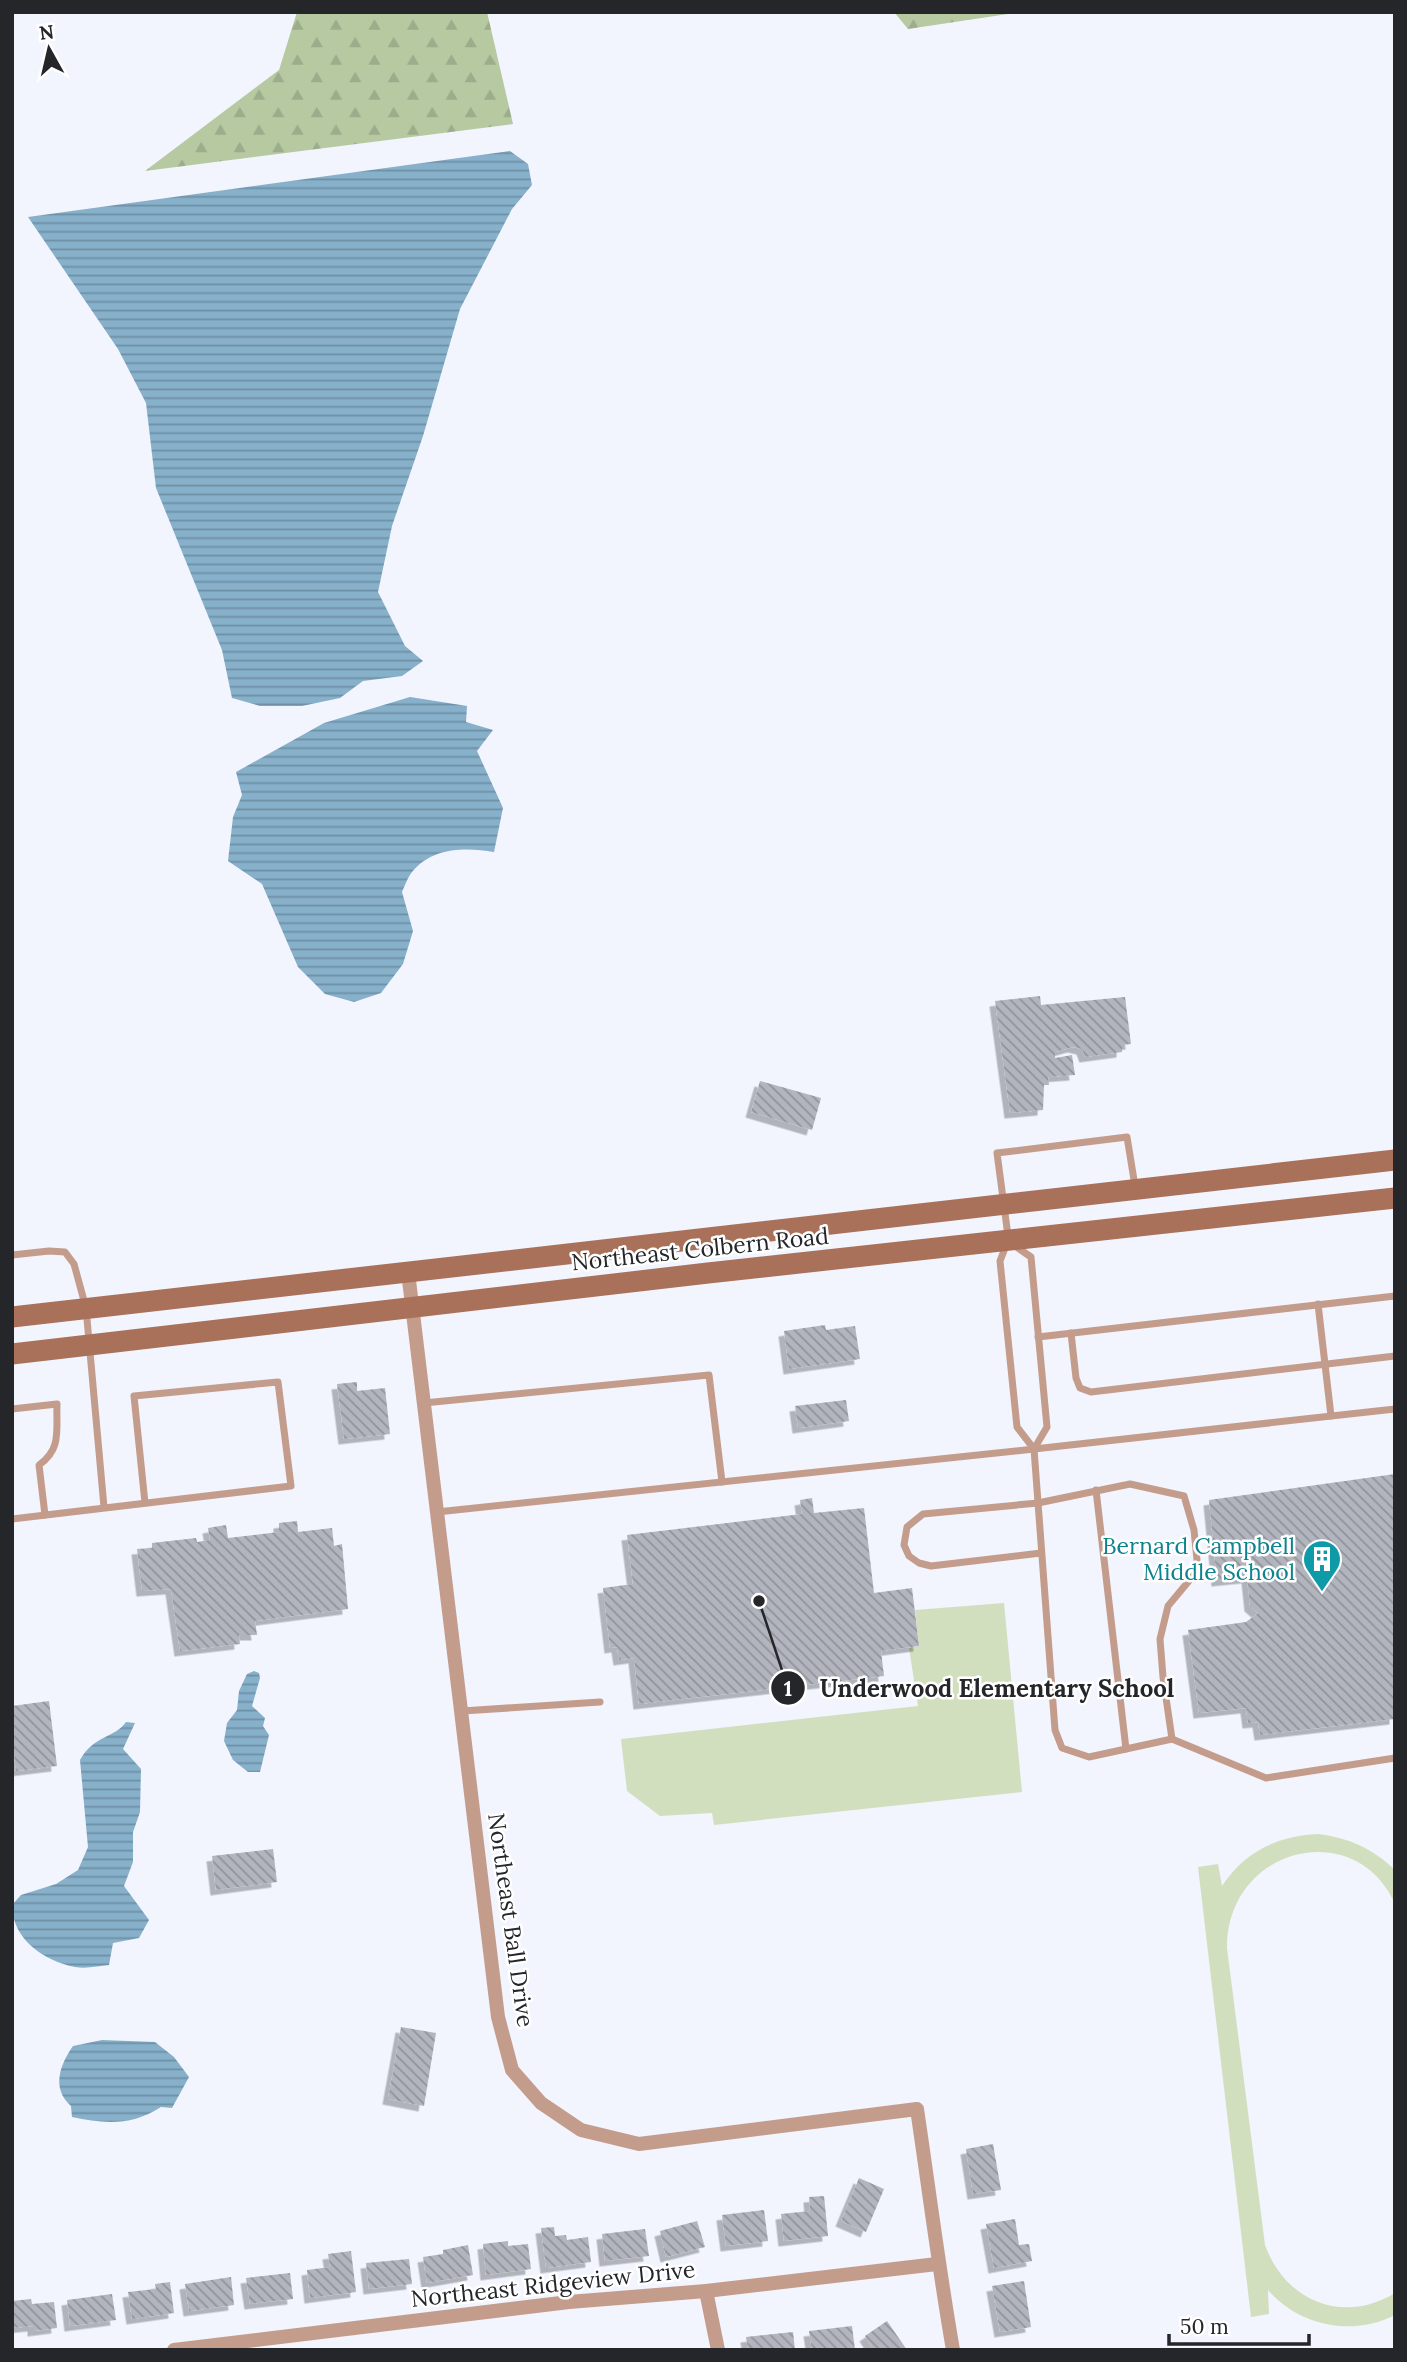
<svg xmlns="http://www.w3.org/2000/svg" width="1407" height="2362" viewBox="0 0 1407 2362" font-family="Lora,serif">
  <defs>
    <pattern id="forest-firs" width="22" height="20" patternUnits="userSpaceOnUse" patternTransform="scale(1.75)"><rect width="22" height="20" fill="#b7c9a1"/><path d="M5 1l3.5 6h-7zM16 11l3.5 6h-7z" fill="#9dac8b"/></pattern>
    <pattern id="water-rules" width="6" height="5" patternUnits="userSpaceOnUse" patternTransform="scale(1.75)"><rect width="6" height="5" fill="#87b0ca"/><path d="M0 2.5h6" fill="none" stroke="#6e8fa4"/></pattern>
    <pattern id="building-back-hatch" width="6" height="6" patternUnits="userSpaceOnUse" patternTransform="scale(1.75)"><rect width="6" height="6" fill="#b2b5be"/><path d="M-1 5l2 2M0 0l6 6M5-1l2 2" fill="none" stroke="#91939b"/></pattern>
    <filter id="shadow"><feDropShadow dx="-5.5" dy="5.5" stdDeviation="0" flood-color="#0004"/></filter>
  </defs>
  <rect width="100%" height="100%" fill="#f2f4fe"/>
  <!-- green -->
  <g fill="#d1dfbf">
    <path d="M1004 1603 1022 1792 714 1825 712 1813 660 1816 627 1791 621 1739 918 1706 909 1648 919 1646 915 1610Z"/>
    <path d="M1318 1834C1349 1838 1372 1848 1395 1870V1904C1356 1816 1227 1846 1227 1948L1265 2245C1285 2301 1343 2325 1395 2293V2315C1352 2337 1299 2326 1268 2290L1269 2314 1251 2317 1198 1867 1218 1864 1222 1886C1245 1851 1278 1836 1318 1834Z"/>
  </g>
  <!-- forest -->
  <g fill="url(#forest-firs)">
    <path d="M297 12H487L513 124 145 171 279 70Z"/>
    <path d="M894 12H1021L908 29Z"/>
  </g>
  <!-- water -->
  <g fill="url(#water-rules)">
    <path d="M510 151 528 164 532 185 512 209 460 309 423 436 392 526 378 592 405 646 423 661 402 676 363 681 340 698 302 706H260L232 698 222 650 156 488 146 403 118 349 28 217Z"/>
    <path d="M410 697 467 706 466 722 493 730 477 751 503 808 494 852C466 847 432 847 412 872 408 877 405 885 402 892L413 931 403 964 381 993 354 1002 325 994 298 967 262 884 228 861 233 817 242 795 236 772 324 723Z"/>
    <path d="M254 1671 259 1673 260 1678 252 1706 265 1718 263 1726 269 1735 260 1772H248L233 1760 224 1741 227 1723 237 1710 239 1691 247 1674Z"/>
    <path d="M126 1722 135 1723 123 1749 141 1769 140 1812 133 1832V1862L124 1886 149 1920 139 1938 113 1943 109 1965C99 1966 86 1969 75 1967 44 1961 12 1939 12 1905L21 1895 56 1884 78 1870 88 1847 80 1760C94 1735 115 1738 126 1722Z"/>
    <path d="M102 2040 155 2042 174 2057 189 2077 172 2108 161 2107C132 2126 104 2124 72 2117L71 2106C51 2088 60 2065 73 2046Z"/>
  </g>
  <!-- building -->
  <g fill="url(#building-back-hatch)" filter="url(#shadow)">
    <path d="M1040 996 1041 1005 1125 997 1131 1044 1122 1045V1052L1085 1057 1082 1049 1073 1047 1055 1052V1058L1072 1055 1075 1075 1048 1077 1049 1085H1044L1043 1110 1010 1113 995 1001Z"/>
    <path d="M760 1081 821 1098 812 1130 751 1112Z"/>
    <path d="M825 1325 826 1330 855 1326 860 1359 789 1369 784 1331Z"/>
    <path d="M357 1382V1391L385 1388 390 1434 344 1439 337 1384Z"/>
    <path d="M846 1400 849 1421 798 1428 795 1406Z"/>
    <path d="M1395 1474V1719L1260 1735 1258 1722 1248 1723 1246 1708 1199 1713 1188 1630 1246 1622 1258 1613 1250 1606 1247 1578 1217 1581 1209 1500Z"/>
    <path d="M812 1498 814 1513 864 1508 874 1593 912 1588 919 1646 881 1651 884 1676 639 1704 634 1658 619 1660 617 1647 610 1648 603 1588 633 1584 627 1535 802 1514 800 1500Z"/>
    <path d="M297 1521 298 1532 332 1528 334 1546 342 1544 348 1609 255 1621 257 1635H239L240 1644 180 1651 171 1589 142 1591 137 1549 152 1548V1543L196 1538 197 1542 210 1540 208 1528 226 1525 228 1538 279 1532V1523Z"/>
    <path d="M49 1701 57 1766 16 1771 12 1735V1706Z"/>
    <path d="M273 1849 277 1882 216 1890 212 1856Z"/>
    <path d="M401 2027 436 2033 424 2106 388 2099Z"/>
    <path d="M993 2144 1001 2190 973 2194 966 2149Z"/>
    <path d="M859 2178 884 2189 866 2232 841 2221Z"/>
    <path d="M824 2196 828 2236 784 2241 781 2214 810 2211 809 2197Z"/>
    <path d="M764 2210 768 2241 726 2246 722 2215Z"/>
    <path d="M1015 2219 1019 2245 1029 2244 1032 2261 994 2268 986 2224Z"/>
    <path d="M697 2221 705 2247 666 2257 660 2231Z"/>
    <path d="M554 2227 555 2236 566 2235 567 2240 588 2237 591 2262 546 2268 541 2228Z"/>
    <path d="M645 2229 649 2256 605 2261 602 2234Z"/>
    <path d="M508 2241V2246L528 2244 531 2269 486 2275 483 2244Z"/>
    <path d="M468 2245 473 2275 427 2283 423 2257 443 2254V2250Z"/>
    <path d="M351 2251 356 2292 310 2298 307 2270 330 2267 328 2254Z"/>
    <path d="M409 2259 412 2284 369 2289 366 2263Z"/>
    <path d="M290 2273 293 2299 250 2304 246 2278Z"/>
    <path d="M231 2277 234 2305 189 2311 185 2284Z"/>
    <path d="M1024 2281 1031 2327 1000 2332 992 2286Z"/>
    <path d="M170 2282 174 2313 132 2319 128 2292 156 2289 155 2284Z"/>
    <path d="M112 2294 116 2320 70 2326 67 2300Z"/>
    <path d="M31 2299 32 2304 54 2302 57 2328 33 2331V2326L12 2328V2301Z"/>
    <path d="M887 2321 907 2350H874L865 2336Z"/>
    <path d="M852 2326 855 2350H812L809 2331Z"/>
    <path d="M793 2332 795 2350H748L746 2337Z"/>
  </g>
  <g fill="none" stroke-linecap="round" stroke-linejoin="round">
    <!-- lane -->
    <g stroke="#c49c8c" stroke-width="7">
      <path d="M1008 1236 997 1153 1127 1137 1135 1186"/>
      <path d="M1007 1243 1000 1261 1017 1427 1034 1449 1055 1730 1062 1748 1089 1757 1172 1739 1266 1778 1395 1758"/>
      <path d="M1015 1246 1031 1257 1047 1427 1034 1449"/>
      <path d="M12 1255 49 1251 65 1252 74 1264 86 1308 104 1507"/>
      <path d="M1318 1304 1331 1416"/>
      <path d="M1071 1333 1076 1378 1080 1388 1091 1392 1395 1356"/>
      <path d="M1038 1337 1395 1296"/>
      <path d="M424 1403 709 1375 722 1482"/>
      <path d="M12 1409 57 1404C56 1430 62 1449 39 1465L45 1515"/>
      <path d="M1096 1490 1126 1749"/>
      <path d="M437 1512 1034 1449 1395 1409"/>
      <path d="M12 1519 291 1486 278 1382 134 1396 145 1503"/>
      <path d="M1041 1553 931 1566 919 1563 909 1556 904 1545 907 1527 923 1514 1038 1503 1130 1484 1184 1496 1194 1530 1198 1570 1168 1606 1160 1639 1163 1677 1172 1739"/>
      <path d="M462 1711 600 1702"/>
    </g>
    <!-- street -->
    <g stroke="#c49c8c" stroke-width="14">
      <path d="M408 1272 498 2017 512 2070 541 2103 581 2130 639 2144 917 2109C929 2190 939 2270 953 2350"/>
      <path d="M706 2291 718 2350"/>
      <path d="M174 2350 569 2302 706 2291 937 2264"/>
    </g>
    <!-- secondary -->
    <g stroke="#a97159" stroke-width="21">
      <path d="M12 1317 1395 1160"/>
      <path d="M12 1354 708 1273 1395 1198"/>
    </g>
  </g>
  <!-- icons -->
  <defs>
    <symbol id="building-pin" viewBox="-11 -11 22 30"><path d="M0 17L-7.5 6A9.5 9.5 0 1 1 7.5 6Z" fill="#0f9aa8" stroke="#fff"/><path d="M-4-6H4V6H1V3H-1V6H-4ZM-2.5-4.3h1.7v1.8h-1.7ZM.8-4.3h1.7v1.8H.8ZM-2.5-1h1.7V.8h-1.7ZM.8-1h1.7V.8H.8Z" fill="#fff"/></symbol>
  </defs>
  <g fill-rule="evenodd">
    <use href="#building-pin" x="1300" y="1537" width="44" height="60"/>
  </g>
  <g text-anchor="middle" stroke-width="5" stroke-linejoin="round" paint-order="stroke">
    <!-- street labels -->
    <g font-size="23" fill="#25262a" stroke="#fff">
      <text transform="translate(700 1249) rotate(-6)" y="8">Northeast Colbern Road</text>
      <text transform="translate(511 1920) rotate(82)" y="8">Northeast Ball Drive</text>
      <text transform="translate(553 2284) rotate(-6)" y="8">Northeast Ridgeview Drive</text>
    </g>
    <!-- culture labels -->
    <g font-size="23" fill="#0d838f" stroke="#fff" text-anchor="end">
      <text x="1295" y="1554">Bernard Campbell<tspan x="1295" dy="26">Middle School</tspan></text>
    </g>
  </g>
  <!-- callouts -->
  <path fill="none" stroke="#25262a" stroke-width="2.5" d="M759 1601L788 1688"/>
  <g fill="#25262a" stroke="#fff" stroke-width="2.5">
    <circle cx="759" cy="1601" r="7"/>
    <circle cx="788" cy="1688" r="18"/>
  </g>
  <g font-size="21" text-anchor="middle" font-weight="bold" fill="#fff">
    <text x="788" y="1696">1</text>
  </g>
  <g font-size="24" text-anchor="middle" font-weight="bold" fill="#25262a" stroke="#fff" stroke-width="5" stroke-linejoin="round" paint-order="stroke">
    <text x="997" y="1697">Underwood Elementary School</text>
  </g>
  <!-- border -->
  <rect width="1407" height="2362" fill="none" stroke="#25262a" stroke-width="28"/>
  <!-- north arrow -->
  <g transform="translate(49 49) rotate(352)" stroke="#ffffff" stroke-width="5" paint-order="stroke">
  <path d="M0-5L12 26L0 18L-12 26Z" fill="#25262a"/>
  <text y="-10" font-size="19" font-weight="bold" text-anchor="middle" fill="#25262a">N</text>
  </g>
  <!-- scale -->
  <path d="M1169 2334v10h140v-10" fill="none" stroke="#25262a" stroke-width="3.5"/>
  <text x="1180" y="2334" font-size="21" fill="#25262a" stroke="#ffffff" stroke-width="5" paint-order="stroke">50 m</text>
</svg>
